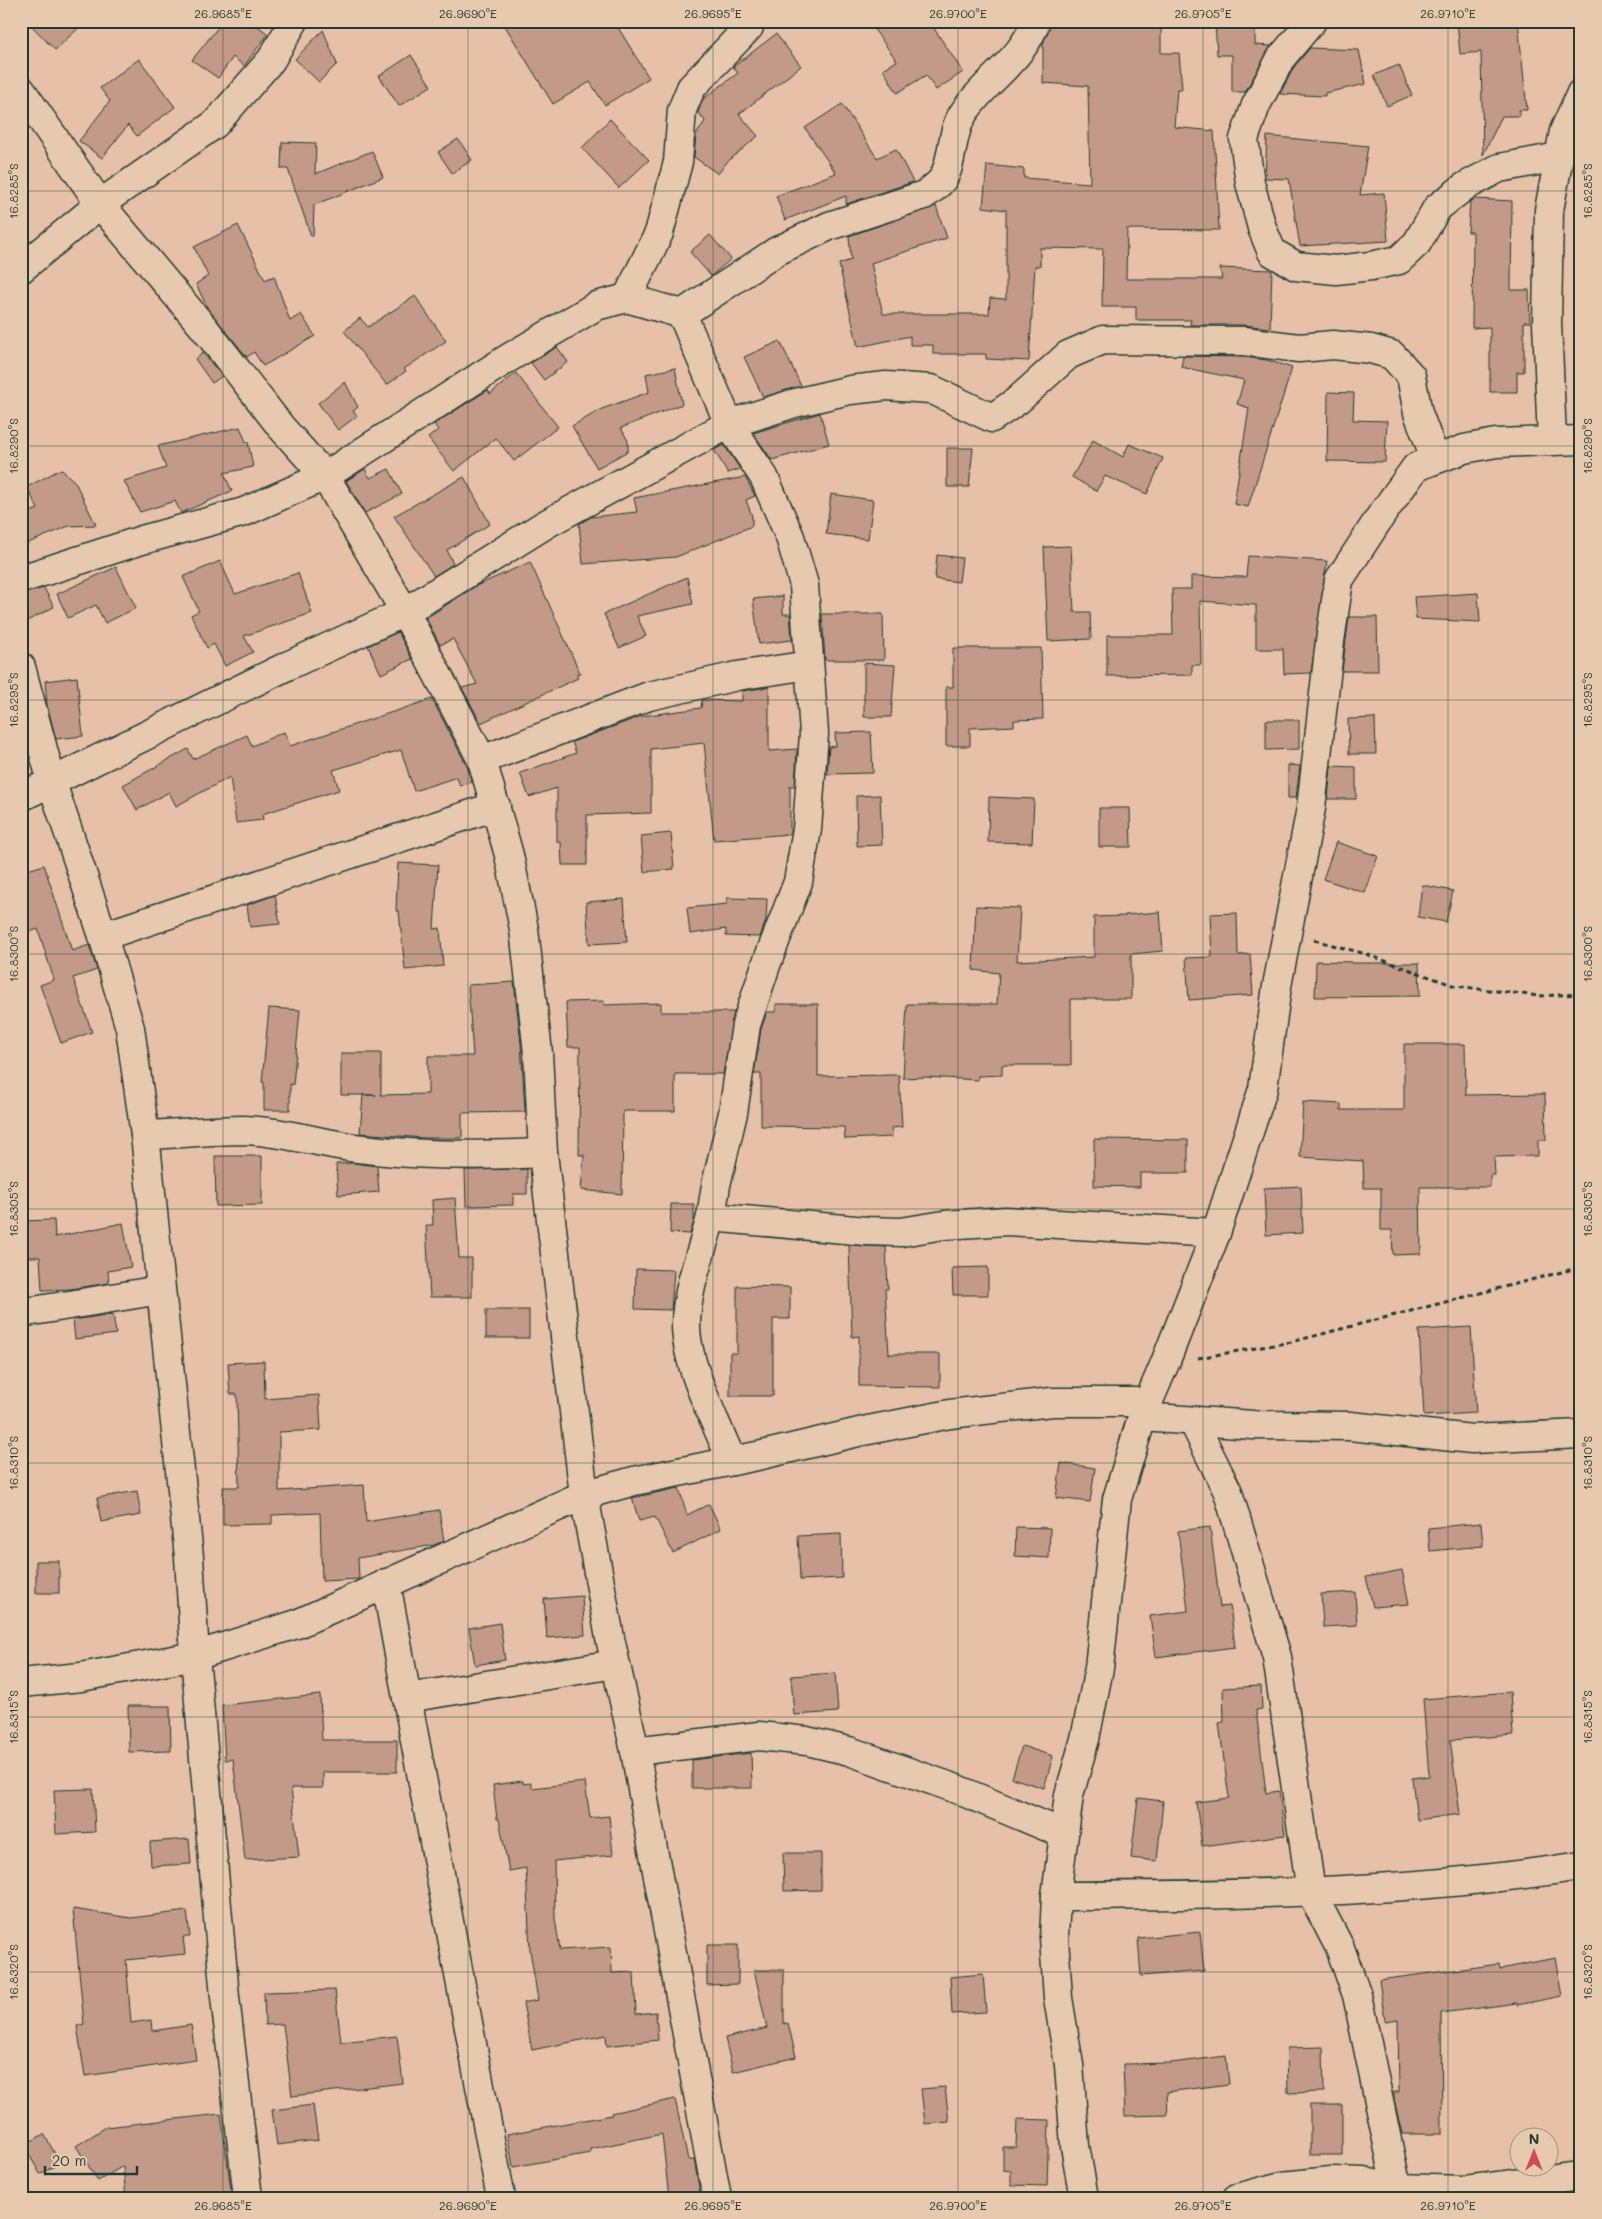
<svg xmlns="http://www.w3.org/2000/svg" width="1602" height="2219" viewBox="0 0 1602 2219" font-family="Mali,sans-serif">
  <rect width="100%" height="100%" fill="#e6c1a7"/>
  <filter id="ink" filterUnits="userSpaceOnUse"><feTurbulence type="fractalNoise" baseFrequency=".02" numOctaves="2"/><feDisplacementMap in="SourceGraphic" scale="10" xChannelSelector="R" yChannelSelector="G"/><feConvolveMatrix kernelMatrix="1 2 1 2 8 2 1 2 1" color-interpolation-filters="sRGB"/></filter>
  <g filter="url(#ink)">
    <!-- building -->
    <g fill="#c39a88" stroke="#1f3d34">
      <path d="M27 21H86L55 50Z"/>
      <path d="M223 21H251L268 34 244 66 233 57 218 78 192 60Z"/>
      <path d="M502 21H614L649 78 605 105 590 82 553 104Z"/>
      <path d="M868 21H929L963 72 936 90 926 75 897 93 883 69 897 61Z"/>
      <path d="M1051 21H1161V53H1179L1182 89H1177L1174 127 1214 131 1219 230 1127 229 1126 279H1222L1220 268 1272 270 1270 328 1244 325H1190L1191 320H1136V307H1102L1103 249 1040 248V266H1035L1029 361 986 359V354H933V345H910V336L858 347 839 264 851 260 849 236 936 206 947 238 871 263 883 314H989L990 298 1006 299V210L983 207 987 165 1024 169V178L1090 183 1088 86 1043 83V44Z"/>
      <path d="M1215 21H1255V45L1271 46 1245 92H1232V55H1217Z"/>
      <path d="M1457 21H1518L1527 110H1519V116H1502L1483 155 1481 52 1460 54Z"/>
      <path d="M323 30 337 64 319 82 295 59Z"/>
      <path d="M776 34 801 66 739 114 758 136 727 162 718 174 694 157 696 135 705 121 698 112 703 99 738 73 733 67Z"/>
      <path d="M1310 48 1359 50 1366 84 1325 93V96L1280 94 1294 67Z"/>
      <path d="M411 55 431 86 399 106 379 76Z"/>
      <path d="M139 59 175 107 137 136 128 125 102 158 79 141 110 101 100 88Z"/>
      <path d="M1399 65 1412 95 1387 106 1374 75Z"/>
      <path d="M842 104 877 158 896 149 913 182 846 204V196L785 220 776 196 836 173 805 128Z"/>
      <path d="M610 119 649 160 619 188 582 148Z"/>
      <path d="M1267 136 1368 146 1360 195 1384 193 1388 241 1300 246 1289 179 1265 178Z"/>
      <path d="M458 139 472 160 452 173 438 152Z"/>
      <path d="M282 142 316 143 315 174 372 151 383 177 314 205 313 236H311L288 169H281Z"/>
      <path d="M1475 199 1512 201 1511 290H1529L1530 322H1524V372H1517V392H1490V327L1472 328 1473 232H1468L1470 202Z"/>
      <path d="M238 225 265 280 274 276 290 321 301 314 315 336 263 366 254 352 247 357 208 309 196 284 208 276 194 247Z"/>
      <path d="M710 235 731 259 711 276 690 252Z"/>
      <path d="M415 296 446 341 404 369 406 371 387 385 344 331 360 318 368 327Z"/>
      <path d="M780 341 801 386 763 397 744 357Z"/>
      <path d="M557 347 568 362 544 380 531 363Z"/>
      <path d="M203 353 222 376 212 383 195 359Z"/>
      <path d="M1183 356 1243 357 1267 360 1292 368 1248 507 1234 504 1249 408 1237 404 1244 380 1181 367Z"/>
      <path d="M675 368 682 404 621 428 628 441V451L597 468 572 426 602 409 649 392 646 374Z"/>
      <path d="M516 373 558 427 514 461 496 438 454 471 428 438 438 430 434 424 488 390 490 394Z"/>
      <path d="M345 382 358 407 353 411 357 416 338 430 318 403Z"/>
      <path d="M1328 392 1354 393 1353 420 1387 421 1385 462 1327 461Z"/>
      <path d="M820 413 829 444 772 460 753 433Z"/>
      <path d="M240 427 246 442H248L253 467 224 473 232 491 181 513 175 501 140 512 124 481 166 468 158 446Z"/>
      <path d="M1093 440 1123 457 1129 444 1163 458 1147 494 1105 476 1096 491 1072 477Z"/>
      <path d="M724 445 740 469 728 473 714 450Z"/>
      <path d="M947 448H973L969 487H947Z"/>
      <path d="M61 469 75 482 96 525 69 526 21 546V516L38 509 27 487Z"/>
      <path d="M365 469 370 478 389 469 402 494 365 513 346 481Z"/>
      <path d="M464 477 490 524 447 550 453 564 434 576 394 516Z"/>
      <path d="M745 477 755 496 746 500 752 516V526L676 557 583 564 579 524 591 517 637 512 634 498Z"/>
      <path d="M831 494 873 500 868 539 826 534Z"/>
      <path d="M1071 546 1074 612H1090L1091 639 1048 641 1044 547Z"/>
      <path d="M21 548 28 560 21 562Z"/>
      <path d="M937 555 962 558 959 582 935 579Z"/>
      <path d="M1248 556 1327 561 1311 673 1284 674 1283 649H1256V605L1200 601 1201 665H1192V675L1107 676V635H1173L1172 589H1191V576L1246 577Z"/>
      <path d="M220 561 235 594 298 573 312 613 244 636 253 652 225 666 214 644 207 648 191 615 199 611 183 577Z"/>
      <path d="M530 562 580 673 576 674 578 678 481 723 462 688 477 684 453 639 440 645 426 618 476 586Z"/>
      <path d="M116 567 136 608 105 623 96 605 68 618 57 594Z"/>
      <path d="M687 577 693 604 637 616 646 636 619 648 604 614Z"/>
      <path d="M44 588 54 607 21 624V594Z"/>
      <path d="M1478 593 1480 622 1416 619 1414 597Z"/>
      <path d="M783 596V614H790L792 640 759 644 753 599Z"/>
      <path d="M822 614H883L884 660H825Z"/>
      <path d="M1349 617H1377L1378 671H1342Z"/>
      <path d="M398 632 412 659 381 674 368 646Z"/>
      <path d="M953 648H1041L1043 719 1014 720V726L970 728V746H946V687H953Z"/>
      <path d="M864 663 895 665 891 717H864Z"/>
      <path d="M77 677 83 736 56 739 47 705 45 681Z"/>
      <path d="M769 687V751L797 749 795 786H790V834L714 840 704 743 651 749V813L587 815V865H562L561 842H557V788L529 797 520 773 576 753 572 742 642 716 701 708 702 700 742 701V691Z"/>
      <path d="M432 699 467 766 472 782 460 786 457 777 414 791 401 750 333 770 339 790 262 814 263 820 236 823 230 777 176 806 169 792 137 810 123 785 188 749 193 759 247 735 252 746 284 732 290 746Z"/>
      <path d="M1375 718 1376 754H1349L1348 719Z"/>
      <path d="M1266 720H1299V749L1266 750Z"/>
      <path d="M871 732 873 773 827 774 829 747 836 746 835 733Z"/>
      <path d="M1288 765 1300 766 1296 798H1288Z"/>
      <path d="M1331 766 1356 767V799H1328Z"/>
      <path d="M880 795 882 845 857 846 856 796Z"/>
      <path d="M989 797 1034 799 1032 843 988 842Z"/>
      <path d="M1099 808H1130L1131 847H1099Z"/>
      <path d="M671 833 674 869 644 872 641 836Z"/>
      <path d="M1336 842 1378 856 1365 893 1323 879Z"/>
      <path d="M398 863 438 865 434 929 440 928 443 966 405 970 399 911H396Z"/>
      <path d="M44 865 72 951 89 945 97 970 73 978 92 1032 61 1043 40 985 54 980 38 929 21 935V872Z"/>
      <path d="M1422 885 1453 891 1446 922 1418 917Z"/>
      <path d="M275 895 280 924 250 927 247 905Z"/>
      <path d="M727 898 767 899 766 920 760 937 726 936V929L690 934 687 908 727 904Z"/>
      <path d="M624 899 627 942 589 944 586 902Z"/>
      <path d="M976 906 1020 908 1017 961 1094 957V917L1126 916 1125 915 1160 912 1163 951 1131 954V999H1071V1065H1002V1075L978 1076V1080L925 1077 903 1078 907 1004H997L999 973 973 970Z"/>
      <path d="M1237 913 1238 955 1250 954 1253 995 1189 1000 1186 958 1212 957 1210 914Z"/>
      <path d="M1316 961 1351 962V963H1419L1420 996 1315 997Z"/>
      <path d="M514 982 521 1044 525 1112 462 1113V1138H425L360 1133 363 1095H376H341V1053H381V1095L428 1094V1056H473L468 985Z"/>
      <path d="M604 1001V1005L661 1003V1012H734L723 1074H675V1111H623L622 1194 581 1190 584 1155H579L580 1047H568L566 1002Z"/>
      <path d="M776 1004H818V1076L899 1075 902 1127 891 1128 892 1137 845 1139 844 1127 761 1126V1074H754L761 1029 767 1012H776Z"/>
      <path d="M269 1008 300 1010 293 1085 290 1084V1110H264V1082H262Z"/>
      <path d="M1404 1044H1465L1466 1095 1545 1094 1546 1140H1538V1156L1494 1157 1495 1175H1490V1187H1420L1421 1254 1393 1255 1392 1230H1381V1188H1364L1363 1161 1300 1157 1303 1102 1341 1104V1110H1404Z"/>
      <path d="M1094 1139 1188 1140V1173H1140V1187L1094 1186Z"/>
      <path d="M215 1156H262V1205L216 1206Z"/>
      <path d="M353 1163 377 1166 379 1192 338 1195 336 1164Z"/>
      <path d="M527 1169V1194H513V1205L466 1206 465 1170Z"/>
      <path d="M1301 1186 1303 1233 1266 1235 1264 1188Z"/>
      <path d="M455 1198 459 1258H472V1297H430L426 1225H433L432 1200Z"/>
      <path d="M671 1204H694V1221L690 1234 670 1233Z"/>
      <path d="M54 1220 55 1237 123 1223 131 1267 108 1271 109 1283 70 1289 42 1290 40 1257H21V1221Z"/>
      <path d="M849 1245 886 1247 888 1289H885L889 1354H940V1387L859 1386V1336L852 1337Z"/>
      <path d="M988 1267V1295H953L952 1268Z"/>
      <path d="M636 1269 674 1270 671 1310 635 1309Z"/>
      <path d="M737 1286 790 1287V1319H773V1396H730V1353H737Z"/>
      <rect x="486" y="1310" width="43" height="28"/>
      <path d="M113 1314 116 1334 75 1339 73 1320Z"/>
      <path d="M1471 1327 1476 1413 1424 1416 1419 1330Z"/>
      <path d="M264 1361 265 1399 319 1395 321 1430 279 1432V1491L364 1485 366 1522 439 1510 444 1541 434 1545 358 1558 359 1579 322 1581 320 1513 272 1515V1524L223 1525V1487H239L237 1394H230L228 1363Z"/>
      <path d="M1061 1463 1095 1468 1090 1502 1056 1498Z"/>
      <path d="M679 1488 687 1515 709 1504 721 1529 673 1553 655 1517 639 1521 632 1498Z"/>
      <path d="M137 1491 141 1515 101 1522 97 1498Z"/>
      <path d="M1481 1523 1483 1546 1430 1551 1428 1528Z"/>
      <path d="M1016 1527 1050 1528 1049 1558 1015 1556Z"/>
      <path d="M1210 1527 1220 1607 1230 1606 1235 1647 1156 1657 1150 1616 1188 1611 1178 1531Z"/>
      <path d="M841 1534 842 1578 800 1580 798 1536Z"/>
      <rect x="36" y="1561" width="23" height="32"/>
      <path d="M1402 1570 1409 1604 1373 1607 1366 1577Z"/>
      <path d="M1355 1592 1357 1625 1323 1627 1321 1594Z"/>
      <path d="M582 1596 585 1635 547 1638 544 1599Z"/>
      <path d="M500 1623 505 1660 475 1665 469 1628Z"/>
      <path d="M835 1673 838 1712 794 1715 791 1676Z"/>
      <path d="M1261 1686 1262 1709 1256 1710 1266 1793 1279 1791 1285 1835 1202 1846 1196 1802 1229 1798 1219 1723 1224 1722 1223 1688Z"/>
      <path d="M1510 1692 1513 1735 1450 1740 1460 1814 1417 1820 1412 1778 1429 1776 1423 1699Z"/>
      <path d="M320 1695 322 1740H397V1772H323V1788H291L299 1857 245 1860 233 1759 225 1760 222 1705Z"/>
      <path d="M128 1706H170L171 1751 129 1752Z"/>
      <path d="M1022 1746 1053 1756 1044 1788 1012 1778Z"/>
      <path d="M751 1753 752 1788H692V1760Z"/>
      <path d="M523 1781V1784L531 1783 532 1788 585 1782 590 1818 609 1816 613 1855 554 1861 555 1919 560 1950 611 1947 612 1973 634 1972 636 2014 656 2012 658 2040 607 2046 606 2035 532 2050 523 2003 538 2000 530 1950 526 1868 509 1871 499 1819H497L493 1785Z"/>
      <path d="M93 1789 95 1832 56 1834 54 1790Z"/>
      <path d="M1138 1798 1163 1801 1157 1861 1131 1858Z"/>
      <path d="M189 1839 191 1864 151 1866 150 1842Z"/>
      <path d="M783 1853H821V1890L784 1891Z"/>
      <path d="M73 1909 131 1918 187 1911 190 1937H183L185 1954 126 1960 131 2023 151 2020 152 2031 191 2025 196 2060 85 2076 77 2026 84 2024Z"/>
      <path d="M1200 1932 1204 1971 1141 1976 1138 1938Z"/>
      <path d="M707 1945H738V1984L707 1985Z"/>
      <path d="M1555 1958 1562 1996 1517 2005V2003L1441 2013 1442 2134H1402L1394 2099V2092H1399L1398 2019 1385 2021 1379 1980 1499 1964 1500 1969Z"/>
      <path d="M754 1970H784V2024L788 2023 796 2057 733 2072 725 2038 767 2028Z"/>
      <path d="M983 1974 986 2012 952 2014 950 1977Z"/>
      <path d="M335 1990 341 2042 397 2036 403 2083 292 2096 283 2024 265 2025 264 1992Z"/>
      <path d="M1323 2047 1324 2092 1288 2093 1287 2048Z"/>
      <path d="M1226 2056 1229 2084 1167 2092 1168 2115 1125 2116 1123 2064 1171 2063Z"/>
      <path d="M945 2087 949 2122 925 2124 921 2089Z"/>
      <path d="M675 2099 688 2160H694L701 2198H669L662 2134 590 2149V2153L513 2167 507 2134 612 2115 611 2113Z"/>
      <path d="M313 2105 318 2140 277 2145 272 2110Z"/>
      <rect x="1310" y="2105" width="32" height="50"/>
      <path d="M221 2114 232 2198H126L123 2166 98 2181 76 2146 106 2127Z"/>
      <path d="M1017 2119 1049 2120 1047 2186 1011 2185V2171L1003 2170V2147H1016Z"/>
      <path d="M44 2134 60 2163 40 2174 24 2145Z"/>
    </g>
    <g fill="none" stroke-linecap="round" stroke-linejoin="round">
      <defs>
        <g id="minor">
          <path d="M1312 21 1281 58 1256 105 1244 139 1250 183 1262 228 1272 252 1296 266 1336 270 1371 266 1399 260 1417 243 1437 208 1464 187 1499 168 1559 157"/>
          <path d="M21 90 100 204 205 329 281 427 325 476 405 612 482 760 509 855 524 929 538 1053 543 1153 584 1495 610 1638 635 1751 717 2198"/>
          <path d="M21 269 100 204 215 124 271 60 294 21"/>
          <path d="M627 298 659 233 678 162 682 110 691 88 749 27V21"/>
          <path d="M682 314 777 251 829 226 924 195C930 191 937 186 942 180 954 162 950 134 963 114 984 81 1023 60 1036 21"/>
          <path d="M1552 440 1547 323 1549 210 1564 131 1581 93"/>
          <path d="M21 579 142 540 244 512 325 476 507 359 596 306 627 298 682 314 729 424 764 477 790 537 804 585 814 734 807 829 798 882 766 965 746 1025 733 1113 716 1185 711 1217 866 1231 901 1232 944 1225 1006 1221 1216 1233"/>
          <path d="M21 667 52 783 103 936 130 1028 145 1135 189 1557 195 1656 225 1997 248 2198"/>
          <path d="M482 760 649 696 737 676 809 665"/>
          <path d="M21 797 287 666 405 612 546 524 729 424 795 403 850 390 886 386 931 389 992 418 1017 401 1068 355 1103 340 1244 341 1299 348 1333 345 1371 349 1392 355 1411 376 1418 413 1435 458"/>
          <path d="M103 936 496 806"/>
          <path d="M145 1135C177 1134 211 1130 244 1130 282 1131 319 1143 356 1148 418 1156 481 1156 543 1153"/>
          <path d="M711 1217C702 1252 686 1289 686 1325 686 1366 716 1422 732 1461"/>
          <path d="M21 1313 160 1290"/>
          <path d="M1142 1417 1253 1425 1350 1426 1472 1439 1581 1434"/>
          <path d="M1193 1421 1228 1492 1277 1657 1311 1892 1340 1948 1357 1995 1399 2198"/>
          <path d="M386 1583 407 1698"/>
          <path d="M21 1683 81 1677 195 1656 297 1624 584 1495 634 1481 762 1455 863 1431 950 1414 1052 1402H1148"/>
          <path d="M635 1751 759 1736 807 1741 849 1751 954 1788 1064 1834"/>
          <path d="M1056 1896C1231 1895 1407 1894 1581 1866"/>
          <path d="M501 2198 407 1698 615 1664"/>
          <path d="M1084 2198 1075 2146 1069 2065 1058 1998 1054 1938 1056 1896 1069 1795 1085 1739 1099 1668 1117 1499 1142 1417 1165 1363 1216 1233 1263 1089 1277 986 1311 808 1330 641 1339 580 1382 514 1416 467 1464 449 1496 443 1581 440"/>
          <path d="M1237 2198 1282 2186 1331 2181 1364 2182 1397 2188 1464 2190 1581 2176"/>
        </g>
      </defs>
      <!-- minor casing -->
      <use href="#minor" stroke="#1f3d34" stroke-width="31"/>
      <!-- path -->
      <g stroke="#1f3d34" stroke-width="3" stroke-dasharray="5 4" stroke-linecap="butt">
        <path d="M1314 940 1366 954 1455 986 1539 996 1581 994"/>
        <path d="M1198 1358 1291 1342 1581 1267"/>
      </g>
      <!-- minor -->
      <use href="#minor" stroke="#e7caae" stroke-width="28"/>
    </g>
  </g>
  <!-- ticks -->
  <path fill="none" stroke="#1f3d34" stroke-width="1" stroke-opacity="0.45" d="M223 21V2198M468 21V2198M713 21V2198M958 21V2198M1203 21V2198M1448 21V2198M21 191H1581M21 446H1581M21 700H1581M21 954H1581M21 1209H1581M21 1463H1581M21 1717H1581M21 1972H1581"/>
  <!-- margin -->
  <rect width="1602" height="2219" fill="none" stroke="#e7caae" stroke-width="55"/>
  <!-- north arrow -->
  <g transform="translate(1534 2152)"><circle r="24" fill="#e7caae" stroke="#97927d"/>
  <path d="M0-4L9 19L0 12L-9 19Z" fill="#d1495b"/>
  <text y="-8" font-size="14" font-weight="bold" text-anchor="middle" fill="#1f3d34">N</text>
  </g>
  <!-- scale -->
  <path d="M45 2166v8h92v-8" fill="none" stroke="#1f3d34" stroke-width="2.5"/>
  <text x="52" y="2166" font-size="15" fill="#1f3d34" stroke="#e7caae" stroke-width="4" paint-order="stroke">20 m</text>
  <rect x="28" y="28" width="1546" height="2164" fill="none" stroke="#1f3d34" stroke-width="2"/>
  <g font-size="12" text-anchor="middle" fill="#1f3d34">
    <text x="223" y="18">26.9685°E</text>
    <text x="468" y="18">26.9690°E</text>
    <text x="713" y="18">26.9695°E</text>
    <text x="958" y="18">26.9700°E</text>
    <text x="1203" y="18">26.9705°E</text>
    <text x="1448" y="18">26.9710°E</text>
    <text transform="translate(14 191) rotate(-90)" y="4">16.8285°S</text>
    <text transform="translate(1588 191) rotate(-90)" y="4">16.8285°S</text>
    <text transform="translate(14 446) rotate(-90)" y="4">16.8290°S</text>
    <text transform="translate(1588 446) rotate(-90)" y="4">16.8290°S</text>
    <text transform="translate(14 700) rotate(-90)" y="4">16.8295°S</text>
    <text transform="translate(1588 700) rotate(-90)" y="4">16.8295°S</text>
    <text transform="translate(14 954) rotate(-90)" y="4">16.8300°S</text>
    <text transform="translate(1588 954) rotate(-90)" y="4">16.8300°S</text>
    <text transform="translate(14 1209) rotate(-90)" y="4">16.8305°S</text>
    <text transform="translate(1588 1209) rotate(-90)" y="4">16.8305°S</text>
    <text transform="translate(14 1463) rotate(-90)" y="4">16.8310°S</text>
    <text transform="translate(1588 1463) rotate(-90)" y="4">16.8310°S</text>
    <text transform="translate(14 1717) rotate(-90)" y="4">16.8315°S</text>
    <text transform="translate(1588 1717) rotate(-90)" y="4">16.8315°S</text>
    <text transform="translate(14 1972) rotate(-90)" y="4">16.8320°S</text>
    <text transform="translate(1588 1972) rotate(-90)" y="4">16.8320°S</text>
    <text x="223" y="2210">26.9685°E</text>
    <text x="468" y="2210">26.9690°E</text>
    <text x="713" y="2210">26.9695°E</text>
    <text x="958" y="2210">26.9700°E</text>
    <text x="1203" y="2210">26.9705°E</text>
    <text x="1448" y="2210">26.9710°E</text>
  </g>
</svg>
